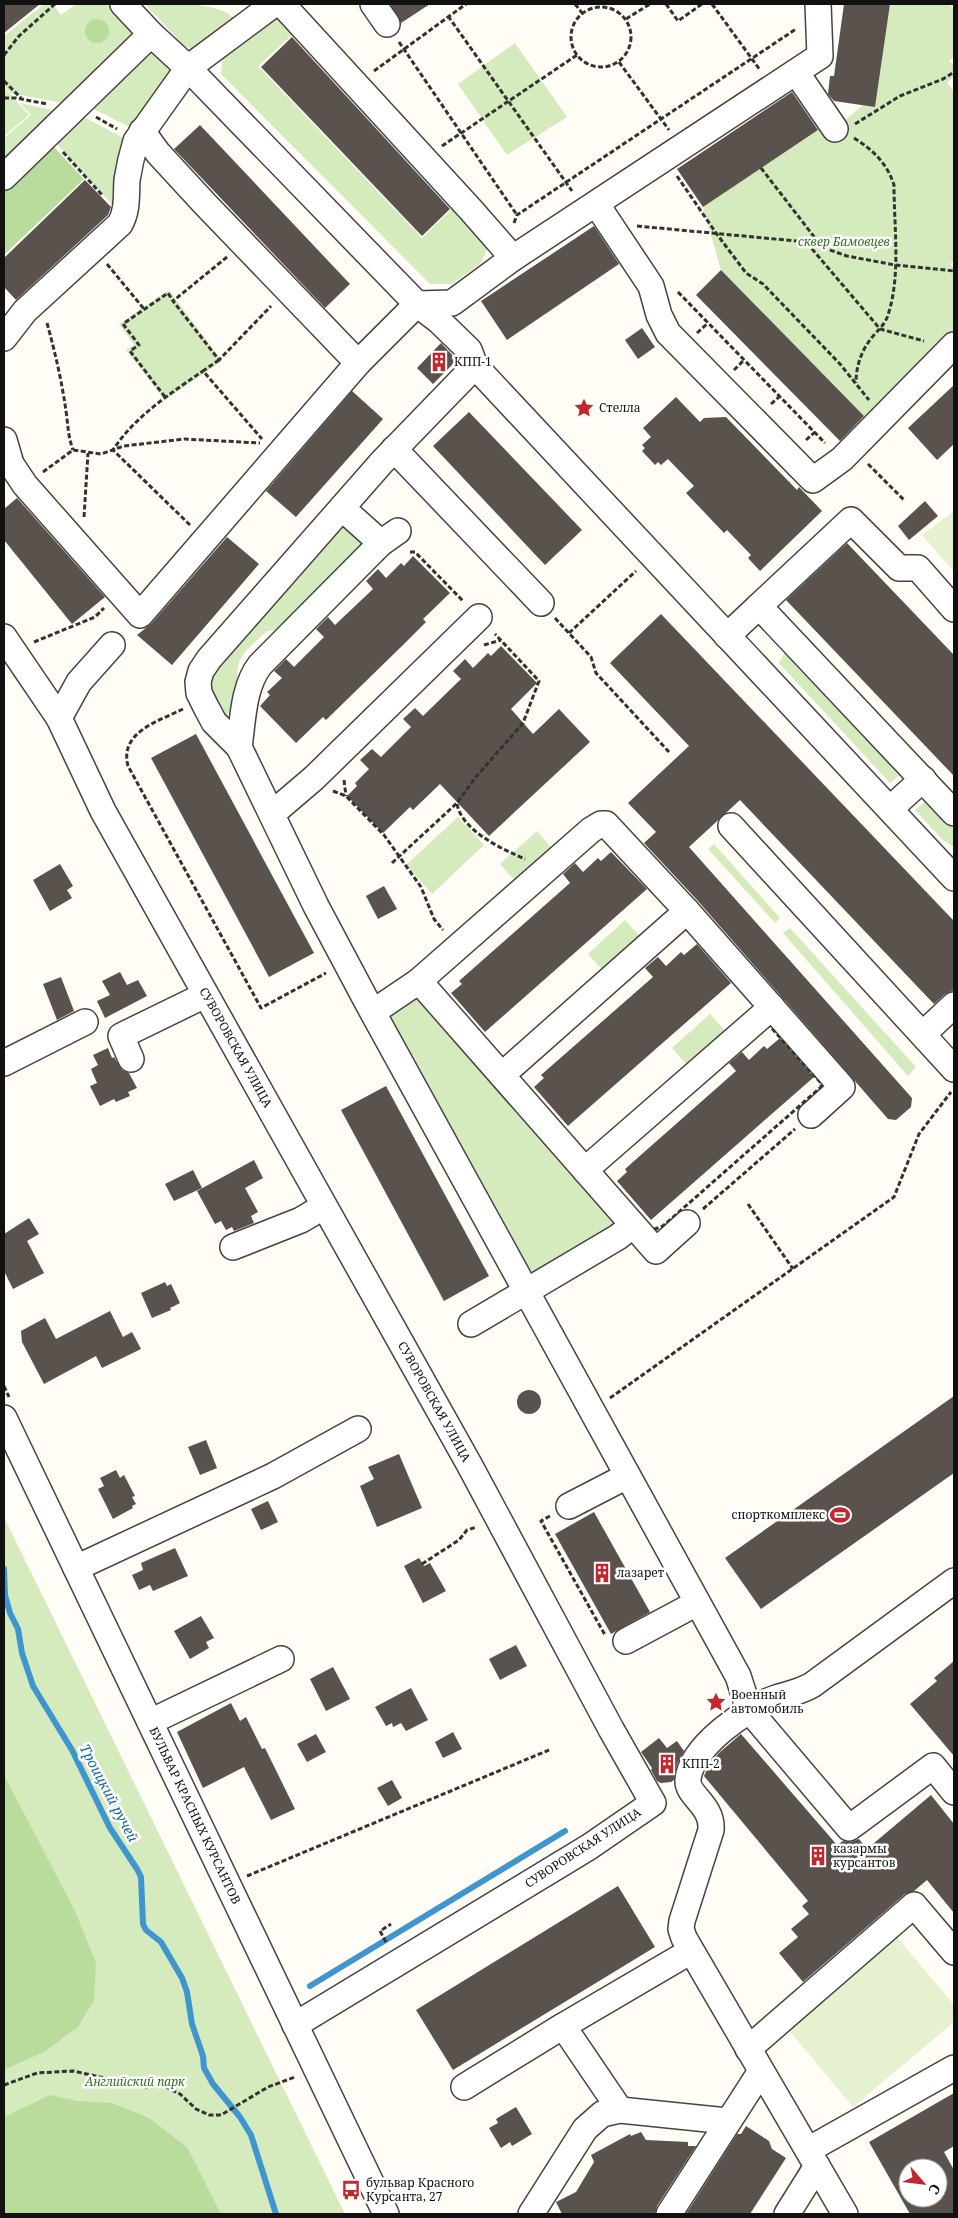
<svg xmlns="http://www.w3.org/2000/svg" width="958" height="2218" viewBox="0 0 958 2218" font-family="'Noto Serif',serif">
  <rect width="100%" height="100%" fill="#fffdf5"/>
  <!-- green -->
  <g fill="#d5ebbd">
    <path d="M44 4H53L61 15 76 4H113L143 35 73 105 10 93 4 85V36Z"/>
    <path d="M145 4C172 4 222 0 239 23L193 50 183 45Z"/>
    <path d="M890 4H949L954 9V57L949 61 954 65V76L947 83 954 91V261L950 264 954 268V330L866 418 721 270 703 207 820 129 828 135 863 105 875 107Z"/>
    <path d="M273 19H280L294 29 291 32 292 35 258 66 422 238 455 206 487 244 485 255 480 264 452 284H430L221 74 222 62 227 50Z"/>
    <path d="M515 43 567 117 507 155 458 84Z"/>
    <path d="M151 49 177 76 137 131 90 107Z"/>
    <path d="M4 87 29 115 4 136Z"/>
    <path d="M20 103 66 113 4 173V138L31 115Z"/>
    <path d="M80 115 131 142 120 213 54 141Z"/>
    <path d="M169 290 222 361 165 400 126 350 134 345 119 324Z"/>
    <path d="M345 520 360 534 363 545 288 629 267 631C248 649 229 660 241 689L231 712 224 716 209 686 213 672Z"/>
    <path d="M787 649 902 773 890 783 779 663Z"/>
    <path d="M927 800 954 829V847L944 841 915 810Z"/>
    <path d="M458 817 484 845 432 894 406 865Z"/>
    <path d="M537 831 553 849 516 882 500 864Z"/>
    <path d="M714 844 780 918 775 923 708 849Z"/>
    <path d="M625 920 641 938 604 972 588 954Z"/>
    <path d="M790 928 916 1067 908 1076 783 933Z"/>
    <path d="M414 994 618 1223 539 1274 533 1272 528 1266 391 1017 390 1014Z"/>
    <path d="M710 1014 726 1032 688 1066 672 1048Z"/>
    <path d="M4 1517 345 2214H4Z"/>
  </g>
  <!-- forest -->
  <g fill="#b9dc9c">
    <circle cx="97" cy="31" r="12"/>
    <path d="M53 146 84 179 4 255V184Z"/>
    <path d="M4 1775 75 1911 96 1963 94 2000 78 2027 44 2052 4 2070Z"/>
    <path d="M50 2095 77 2101 112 2103 149 2118 187 2147 221 2214H4V2117Z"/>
  </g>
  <!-- pitch -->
  <g fill="#e6f2cf">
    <path d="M954 511V572L922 535Z"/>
    <path d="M896 1936 954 2005V2022L853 2107 787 2028Z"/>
  </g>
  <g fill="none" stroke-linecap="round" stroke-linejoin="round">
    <!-- stream -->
    <g stroke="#3f96cf" stroke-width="6">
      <path d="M4 1569 5 1595 10 1613 18 1629 22 1653 33 1686 72 1750 110 1828 137 1869 141 1877 143 1924 146 1930 161 1942 182 1978 187 1992 192 2024 203 2056 204 2068 213 2084 240 2117 251 2135 276 2214"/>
      <path d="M310 1986 565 1831"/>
    </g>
  </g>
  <!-- building -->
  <g fill="#5a524d" fill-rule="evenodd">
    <path d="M4 4H40L4 33Z"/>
    <path d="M390 4H430L401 23Z"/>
    <path d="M844 4H890L875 107 834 101 828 94 830 76H834Z"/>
    <path d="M292 37 450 209 422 236 261 67Z"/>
    <path d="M792 92 818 130 703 207 677 169Z"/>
    <path d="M200 125 350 284 325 308 174 149Z"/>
    <path d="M85 180 111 207 108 215 16 300 4 287V258Z"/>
    <path d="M594 226 619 264 507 340 481 301Z"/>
    <path d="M721 270 864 416 840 441 696 295Z"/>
    <path d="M642 328 655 347 638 359 625 340Z"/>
    <path d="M441 343 457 360 433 384 417 368Z"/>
    <path d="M954 385V444L937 460 908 428Z"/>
    <path d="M352 391 383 419 296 517 266 491Z"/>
    <path d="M676 397 700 422 704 418 726 417 797 490 799 487 822 511 760 571 748 558 751 555 727 530 724 533 686 493 694 486 668 459 661 465 658 462 655 465 642 451 645 448 642 445 651 437 643 428Z"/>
    <path d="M469 412 582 530 545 565 433 446Z"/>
    <path d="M17 498 105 597 72 624 4 540V509Z"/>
    <path d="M925 501 938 516 909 540 898 526Z"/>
    <path d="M227 537 259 564 172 665 137 635 151 624Z"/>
    <path d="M847 543 954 655V776L786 600Z"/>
    <path d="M413 556 450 593 423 619 426 622 402 646 326 720 323 717 296 743 260 706 270 695 267 692 282 678 274 671 286 659 294 667 324 637 316 629 328 617 335 625 373 589 366 581 378 569 386 578 401 563 404 566Z"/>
    <path d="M661 614 954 921V990L945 994 934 1004 740 800 689 847 912 1098 911 1107 896 1120 888 1119 698 901 644 843 656 832 628 803 689 746 610 663Z"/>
    <path d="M501 646 537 683 511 709 533 734 559 709 590 742 489 836 440 784 413 810 410 807 383 833 347 796 357 786 355 783 369 769 360 760 372 749 381 757 411 727 403 719 415 708 423 716 461 679 453 671 465 659 473 668 488 653 491 656Z"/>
    <path d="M196 734 314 953 269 977 151 758Z"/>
    <path d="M611 852 647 889 485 1032 451 993 462 984 459 981 570 883 563 874 575 863 583 872 598 858 601 861Z"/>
    <path d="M60 864 73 886 67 890 72 898 50 911 33 880Z"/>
    <path d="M384 886 397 909 378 919 366 896Z"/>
    <path d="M697 944 731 983 568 1126 534 1087 544 1078 541 1075 653 977 645 968 658 957 666 966 681 952 684 955Z"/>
    <path d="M120 972 127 985 138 980 147 996 105 1018 97 1001 110 995 102 981Z"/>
    <path d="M61 977 74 1011 57 1020 43 984Z"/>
    <path d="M780 1038 814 1077 651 1220 617 1181 627 1172 625 1169 736 1071 729 1063 742 1052 749 1060 764 1046 767 1049Z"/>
    <path d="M108 1048 112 1058 114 1057 122 1070 129 1073 137 1088 128 1092 130 1096 116 1102 114 1099 100 1106 90 1086 97 1083 91 1069 98 1065 93 1055Z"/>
    <path d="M386 1086 489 1276 444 1301 341 1110Z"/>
    <path d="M254 1160 263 1178 245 1188 258 1212 251 1216 254 1223 234 1231 232 1227 226 1230 221 1221 215 1224 197 1191Z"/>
    <path d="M193 1170 202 1188 174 1201 165 1184Z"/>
    <path d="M29 1218 39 1234 27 1241 44 1273 13 1289 4 1271V1234Z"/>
    <path d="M165 1282 167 1286 171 1284 180 1303 170 1308 171 1310 152 1318 141 1293Z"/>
    <path d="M110 1311 123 1337 132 1332 141 1349 102 1368 96 1356 44 1384 22 1342 21 1331 45 1318 56 1339Z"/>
    <circle cx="529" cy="1402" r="12"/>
    <path d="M954 1396V1473L761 1609 725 1558Z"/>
    <path d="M206 1440 217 1468 200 1475 188 1447Z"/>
    <path d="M399 1454 422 1508 377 1527 360 1486 374 1479 368 1467Z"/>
    <path d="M116 1470 120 1478 124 1475 135 1496 132 1497 136 1504 132 1506 133 1508 113 1519 98 1489 104 1486 100 1478Z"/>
    <path d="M268 1501 278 1522 261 1530 251 1509Z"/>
    <path d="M594 1512 650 1612 611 1634 555 1534Z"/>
    <path d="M175 1548 188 1576 153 1591 150 1585 139 1590 132 1575 143 1570 141 1563Z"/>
    <path d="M419 1558 424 1566 430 1563 446 1591 423 1603 404 1566Z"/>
    <path d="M201 1616 214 1638 206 1642 209 1648 190 1659 174 1631Z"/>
    <path d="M516 1645 527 1666 500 1680 489 1659Z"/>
    <path d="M954 1661V1756L910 1704 937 1681 934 1678Z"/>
    <path d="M333 1667 350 1699 326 1711 310 1679Z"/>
    <path d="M411 1688 428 1720 406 1731 401 1723 393 1727 392 1723 386 1726 375 1707Z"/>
    <path d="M231 1703 240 1721 246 1717 262 1749 265 1748 295 1809 271 1820 244 1767 203 1788 177 1732Z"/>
    <path d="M453 1732 462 1749 443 1758 435 1742Z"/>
    <path d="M316 1734 326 1752 307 1762 297 1744Z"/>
    <path d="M741 1734 837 1845 843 1841 850 1842 859 1839 867 1849 931 1795 954 1824V1913L927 1880 914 1891 905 1894 803 1982 779 1953 798 1937 791 1929 809 1914 802 1906 808 1901 704 1776 710 1763 720 1752Z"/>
    <path d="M659 1738 667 1748 677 1741 684 1751 677 1764 674 1780 671 1782 661 1783 657 1781 651 1770 652 1768 641 1752Z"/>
    <path d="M392 1780 402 1798 388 1806 377 1788Z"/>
    <path d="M618 1886 655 1947 453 2070 416 2010Z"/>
    <path d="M954 2093V2146L944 2152 954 2170V2214H910L869 2142ZM908 2168H938V2198H908Z"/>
    <path d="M516 2107 532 2134 512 2146 510 2142 501 2148 489 2128 498 2123 496 2119Z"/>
    <path d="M746 2126 769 2141 772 2149 786 2158 750 2214H686L737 2134H741Z"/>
    <path d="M641 2132 646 2140 688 2142V2146H696L657 2206 655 2214H562L556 2202 576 2192 594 2162 591 2155 630 2134 631 2136Z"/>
  </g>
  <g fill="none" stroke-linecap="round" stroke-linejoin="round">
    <defs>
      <g id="minor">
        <path d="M123 4 151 34 188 68 417 304 438 320 469 350 475 366 954 878"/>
        <path d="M282 4 471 210 513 258"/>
        <path d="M373 4 387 24"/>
        <path d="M796 72 835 129"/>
        <path d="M142 131 158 153 205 204 358 363"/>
        <path d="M4 177 151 34"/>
        <path d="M597 205 651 286 659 315 668 333 813 480 842 459 954 345"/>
        <path d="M4 338 25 311 120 224C128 210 126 195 127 180 129 167 132 154 136 141L188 68 274 4"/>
        <path d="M475 366 382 462 209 659 201 671 198 682 199 693 206 707 214 722 239 747 316 906 366 1000 738 1676 749 1710 849 1828 933 1766 954 1792"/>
        <path d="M4 440 11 464 25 485 140 615 358 363 417 304 452 303 513 258 820 56 818 4"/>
        <path d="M394 449 541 603"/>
        <path d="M342 508 381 543"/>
        <path d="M759 606 851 520 899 568H918L954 609"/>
        <path d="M727 636 759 606 954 813"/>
        <path id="s1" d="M4 637 59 718 103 811 469 1464 611 1729 653 1803 589 1847 295 2025"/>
        <path d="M59 718 79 682 112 645"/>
        <path d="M239 747C243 720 243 687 260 665L381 543 398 531"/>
        <path d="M890 809 923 779"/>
        <path d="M273 813 314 778 479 617"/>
        <path d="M731 826 954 1069"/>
        <path d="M419 981 656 1251 687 1223"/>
        <path d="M373 1012 419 981 591 830 601 824H606L687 911 842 1087 811 1115"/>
        <path d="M923 1034 954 1005"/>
        <path d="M131 1059 121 1036 205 995"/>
        <path d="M4 1063 85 1022"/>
        <path d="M502 1075 687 911"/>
        <path d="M585 1170 772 1007"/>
        <path d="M233 1247 301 1220 323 1207"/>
        <path d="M471 1324 618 1237 633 1225"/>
        <path id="s2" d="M4 1418 386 2214"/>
        <path d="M569 1506 627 1476"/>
        <path d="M76 1568 273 1476 358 1429"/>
        <path d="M626 1641 697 1603"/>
        <path d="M150 1722 281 1659"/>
        <path d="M563 2026 620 2110"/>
        <path d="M748 2049 914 1905 954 1952"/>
        <path d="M464 2087 563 2026 691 1951"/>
        <path d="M808 2150 954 2068"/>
        <path d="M531 2214 585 2129 602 2114 620 2110 727 2121"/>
        <path d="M669 2214 761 2071"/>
        <path d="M787 2214 817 2166"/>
        <path d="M845 2214 684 1938 681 1929 682 1921 711 1830C713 1805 687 1796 688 1780 690 1747 748 1707 776 1698 788 1694 800 1692 812 1685L954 1581"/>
      </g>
    </defs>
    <!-- minor casing -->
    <use href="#minor" stroke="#444" stroke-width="28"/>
    <!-- path -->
    <g stroke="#333" stroke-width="3" stroke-dasharray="5 2.5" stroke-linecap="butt">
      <path d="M575 4 583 14"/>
      <path d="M666 4 678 21 702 4"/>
      <path d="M712 4 760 70"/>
      <circle cx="601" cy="37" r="30"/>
      <path d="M448 16 572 191"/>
      <path d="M626 19 650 4"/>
      <path d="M399 42 517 215"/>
      <path d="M4 55 19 36 55 4"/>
      <path d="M619 62 669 130"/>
      <path d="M374 71 466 4"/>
      <path d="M4 81 21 98"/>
      <path d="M4 98H16L47 104"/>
      <path d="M96 117 117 129"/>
      <path d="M855 124 900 96 943 79 954 72"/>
      <path d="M854 138C873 150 887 163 894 185 894 228 901 275 888 315 885 324 880 328 875 334 862 348 856 365 856 383"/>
      <path d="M442 146 577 55"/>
      <path d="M63 152 103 196"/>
      <path d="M761 168 822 247"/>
      <path d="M677 176 716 233 746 273 763 284 840 364 869 400"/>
      <path d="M514 223 517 215 796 29"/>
      <path d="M637 226 807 242 847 256 895 265 954 271"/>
      <path d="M807 243 880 329 924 341"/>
      <path d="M227 257 173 301 219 360 271 306"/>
      <path d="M107 264 144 309"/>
      <path d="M678 292 825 443"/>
      <path d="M47 323C55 352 62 382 66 411 68 425 68 436 73 450"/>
      <path d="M697 333 708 323"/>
      <path d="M219 360 203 371 262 439"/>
      <path d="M734 370 744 360"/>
      <path d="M165 397 130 351 139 345 123 324 168 293 173 301"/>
      <path d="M771 404 780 396"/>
      <path d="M806 440 815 432"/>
      <path d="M868 464 905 501"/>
      <path d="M43 472 73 450 101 454 124 446 184 439 260 443"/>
      <path d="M84 517 88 453"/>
      <path d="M190 525 113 450C134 417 171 393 203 371"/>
      <path d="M410 552H415L463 601"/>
      <path d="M555 618 591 657 596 673 669 752"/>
      <path d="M569 633 636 571"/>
      <path d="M34 642 95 617 104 608"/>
      <path d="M484 645 501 640"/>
      <path d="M183 709C159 721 119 732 128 766L261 1008 326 973"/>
      <path d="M344 780 346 796"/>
      <path d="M333 791 346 796 384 835 421 887 434 919 443 930"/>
      <path d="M457 804C462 831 502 849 525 859"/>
      <path d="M392 863 457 803 475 778 523 723 539 681 495 634"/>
      <path d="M767 1023 821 1083V1087L663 1226 655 1229 647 1228 603 1179 600 1171 602 1166Z"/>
      <path d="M748 1204 793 1269"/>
      <path d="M703 1209 795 1129"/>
      <path d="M4 1386 9 1397"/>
      <path d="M610 1398 894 1197 919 1134 951 1092"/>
      <path d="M550 1516 541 1521 605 1635"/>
      <path d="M422 1564 459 1540 467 1530 477 1527"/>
      <path d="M247 1876 549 1750"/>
      <path d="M386 1942 380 1931 391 1924"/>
      <path d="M4 2085 37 2073 73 2071 146 2087 164 2086 180 2094 196 2109 209 2115H221L268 2087 295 2077"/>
    </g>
    <!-- minor -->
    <use href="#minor" stroke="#fff" stroke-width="25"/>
  </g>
  <!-- icons -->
  <defs>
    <symbol id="building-bare" viewBox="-9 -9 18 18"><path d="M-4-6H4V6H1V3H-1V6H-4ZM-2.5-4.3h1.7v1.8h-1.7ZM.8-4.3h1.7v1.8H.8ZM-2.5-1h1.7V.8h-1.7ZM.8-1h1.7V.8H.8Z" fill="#c4262e" stroke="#fff" stroke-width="2.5" paint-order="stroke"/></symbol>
    <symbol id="sight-bare" viewBox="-9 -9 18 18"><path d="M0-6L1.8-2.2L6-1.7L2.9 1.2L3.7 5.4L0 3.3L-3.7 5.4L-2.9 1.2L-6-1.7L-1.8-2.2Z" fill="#c4262e" stroke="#fff" stroke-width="2.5" paint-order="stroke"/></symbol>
    <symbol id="stadium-bare" viewBox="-9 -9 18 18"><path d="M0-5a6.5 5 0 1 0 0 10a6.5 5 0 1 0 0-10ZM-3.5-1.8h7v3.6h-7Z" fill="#c4262e" stroke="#fff" stroke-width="2.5" paint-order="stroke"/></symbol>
    <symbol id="bus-bare" viewBox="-9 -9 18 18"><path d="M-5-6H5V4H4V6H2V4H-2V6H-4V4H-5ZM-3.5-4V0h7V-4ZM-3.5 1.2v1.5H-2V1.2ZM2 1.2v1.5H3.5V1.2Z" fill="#c4262e" stroke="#fff" stroke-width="2.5" paint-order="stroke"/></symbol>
  </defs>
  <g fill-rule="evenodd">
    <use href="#building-bare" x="425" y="348" width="28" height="28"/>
    <use href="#sight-bare" x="570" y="394" width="28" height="28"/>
    <use href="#stadium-bare" x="826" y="1501" width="28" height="28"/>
    <use href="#building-bare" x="588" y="1559" width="28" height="28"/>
    <use href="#sight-bare" x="702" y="1688" width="28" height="28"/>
    <use href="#building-bare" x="653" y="1750" width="28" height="28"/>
    <use href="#building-bare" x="804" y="1842" width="28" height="28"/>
    <use href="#bus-bare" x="337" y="2176" width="28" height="28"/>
  </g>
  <g text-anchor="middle" stroke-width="5" stroke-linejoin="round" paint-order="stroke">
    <!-- park labels -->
    <g font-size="12" font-style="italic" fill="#2f6b1f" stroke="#fff">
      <text x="844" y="246">сквер Бамовцев</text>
      <text x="135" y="2086">Английский парк</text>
    </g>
    <!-- poi labels -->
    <g font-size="12" fill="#111" stroke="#fff" text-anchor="start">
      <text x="454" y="366">КПП-1</text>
      <text x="599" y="412">Стелла</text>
      <text x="825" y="1519" text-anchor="end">спорткомплекс</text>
      <text x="617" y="1577">лазарет</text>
      <text x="731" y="1699">Военный<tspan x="731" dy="14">автомобиль</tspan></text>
      <text x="682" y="1768">КПП-2</text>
      <text x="833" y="1853">казармы<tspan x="833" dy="14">курсантов</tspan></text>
      <text x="366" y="2187">бульвар Красного<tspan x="366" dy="14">Курсанта, 27</tspan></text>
    </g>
    <!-- street labels -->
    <g font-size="12" fill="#111" stroke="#fff">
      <text dy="4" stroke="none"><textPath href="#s1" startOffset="472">СУВОРОВСКАЯ УЛИЦА</textPath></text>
      <text dy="4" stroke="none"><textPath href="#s1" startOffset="878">СУВОРОВСКАЯ УЛИЦА</textPath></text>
      <text dy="4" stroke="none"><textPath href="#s2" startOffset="441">БУЛЬВАР КРАСНЫХ КУРСАНТОВ</textPath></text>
      <text transform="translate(583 1848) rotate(-33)" y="4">СУВОРОВСКАЯ УЛИЦА</text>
    </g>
    <!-- water labels -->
    <g font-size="14" font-style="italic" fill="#1768a6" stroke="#fff">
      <text transform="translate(109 1793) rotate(62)" y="5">Троицкий ручей</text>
    </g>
  </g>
  <!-- border -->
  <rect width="958" height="2218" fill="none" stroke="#111111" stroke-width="10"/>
  <!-- north arrow -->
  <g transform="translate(923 2183) rotate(118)"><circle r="24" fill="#ffffff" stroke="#a0a0a0"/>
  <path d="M0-4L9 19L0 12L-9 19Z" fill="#c4262e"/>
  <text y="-8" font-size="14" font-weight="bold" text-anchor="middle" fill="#111111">С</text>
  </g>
</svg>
